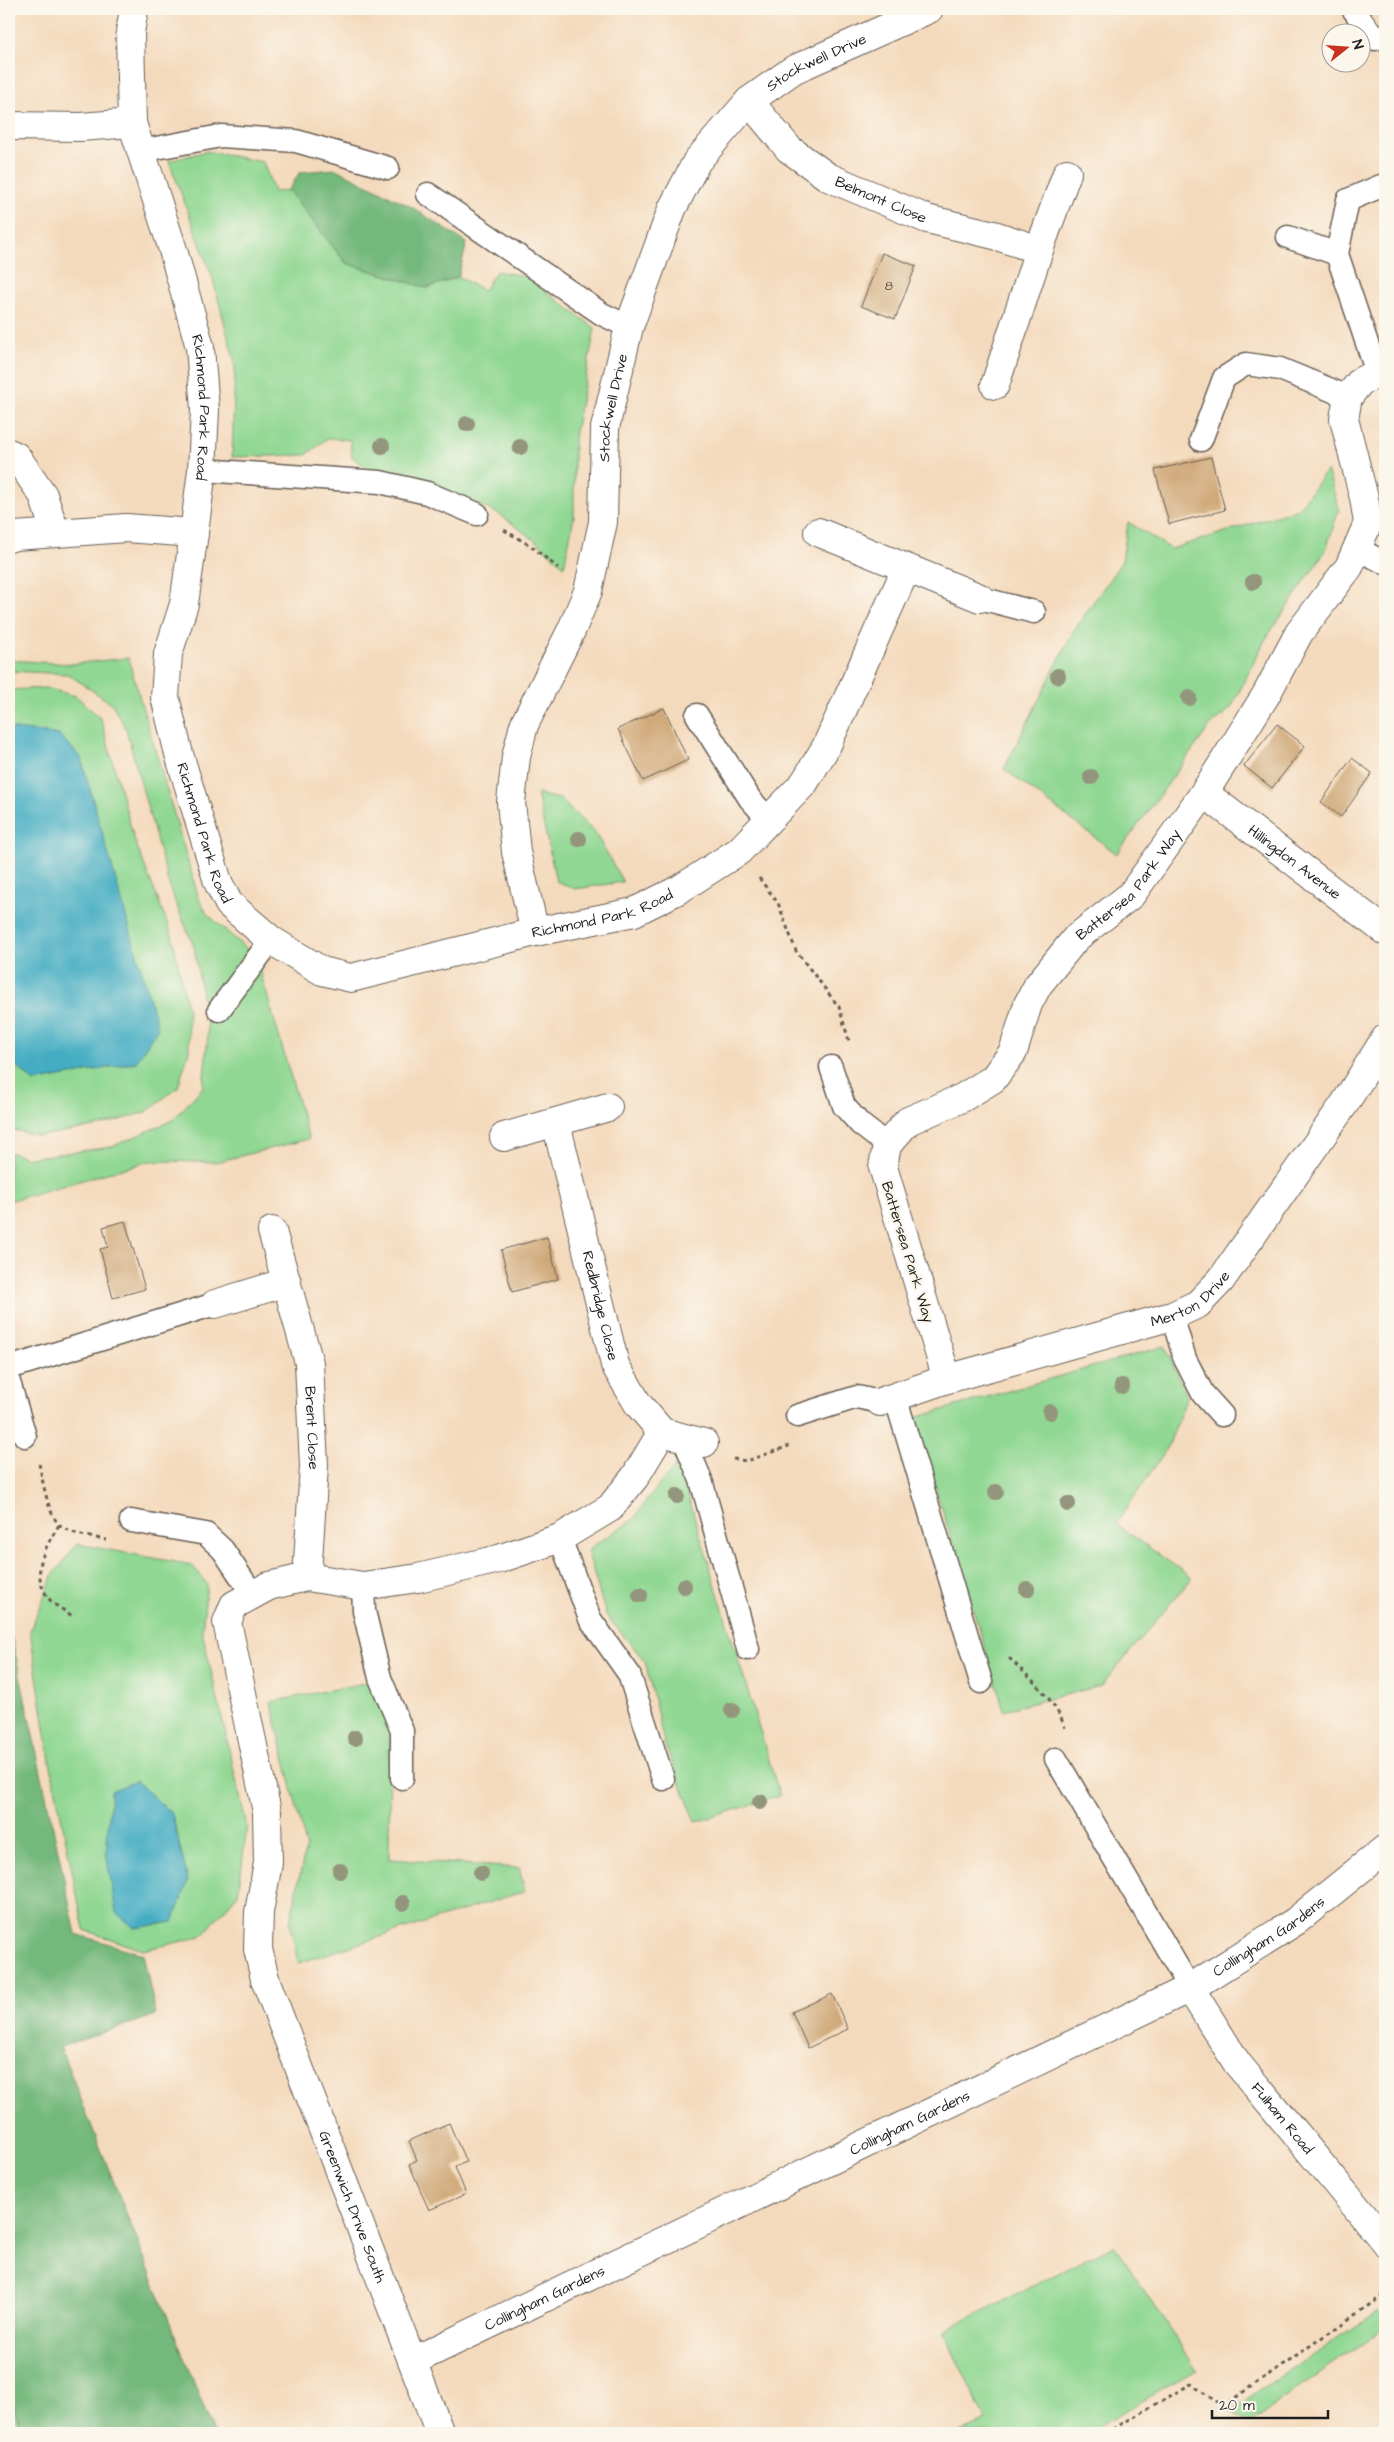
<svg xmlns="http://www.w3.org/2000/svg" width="1394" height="2442" viewBox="0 0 1394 2442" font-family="'Architects Daughter',sans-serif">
  <rect width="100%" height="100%" fill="#fbf7ec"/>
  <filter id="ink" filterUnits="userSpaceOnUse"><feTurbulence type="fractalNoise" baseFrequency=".02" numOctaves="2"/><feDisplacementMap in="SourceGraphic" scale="10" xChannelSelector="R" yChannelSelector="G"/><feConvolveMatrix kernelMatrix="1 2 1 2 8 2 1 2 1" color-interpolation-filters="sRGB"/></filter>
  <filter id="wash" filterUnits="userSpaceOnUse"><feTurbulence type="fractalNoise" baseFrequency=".0096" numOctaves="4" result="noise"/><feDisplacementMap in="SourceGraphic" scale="20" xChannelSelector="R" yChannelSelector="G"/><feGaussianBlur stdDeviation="1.12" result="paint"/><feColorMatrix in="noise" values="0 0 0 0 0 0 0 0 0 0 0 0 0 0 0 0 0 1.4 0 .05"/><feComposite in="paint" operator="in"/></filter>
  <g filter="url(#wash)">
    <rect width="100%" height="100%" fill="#f4dabd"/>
    <!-- green -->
    <g fill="#8fd792" stroke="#567a57" fill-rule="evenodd">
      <path d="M207 151 263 162 274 192 288 190 346 263 427 288 458 277 484 290 496 271 525 276 595 328 574 438V517L564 566 537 542 499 514 415 476 377 474 352 457 350 440 328 438 306 455 232 457 235 363 212 276 169 161Z"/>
      <path d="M1327 470 1339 509 1326 550 1265 640 1231 708 1210 726 1117 854 1004 769 1073 632 1122 561 1128 522 1171 549 1298 509Z"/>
      <path d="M128 658 199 899 207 914 256 957 309 1139 216 1162 150 1161 9 1201V1152L28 1158 111 1147 173 1120 203 1087 208 1033 194 947 170 889 126 729 112 704 68 674 9 671V660L70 664Z"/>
      <path d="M45 688 76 696 101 719 134 839 172 935 188 1011 189 1051 178 1087 146 1112 100 1126 39 1136 9 1129V1058L34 1082 136 1062 101 831 81 758 59 735 9 728V690Z"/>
      <path d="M537 794 560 799 595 833 623 882 575 889 556 881Z"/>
      <path d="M1165 1346 1187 1397 1168 1447 1116 1524 1192 1578 1101 1686 1004 1710 914 1418Z"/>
      <path d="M678 1463 780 1796 696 1822 664 1743 645 1661 606 1615 587 1550 634 1519 646 1501Z"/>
      <path d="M77 1544 192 1565 207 1584 202 1631 247 1827 238 1894 201 1937 143 1950 84 1930 51 1767 30 1631 53 1575ZM136 1781 172 1814 188 1881Z"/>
      <path d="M369 1682 390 1732 389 1859 519 1868 525 1891 298 1963 290 1923 306 1846 271 1702Z"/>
      <path d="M1114 2245 1197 2370 1086 2433H958L986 2421 943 2331Z"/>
      <path d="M1379 2311 1385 2319V2328L1249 2422 1230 2410Z"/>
      <path d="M9 2396 24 2433H9Z"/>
    </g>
    <!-- forest -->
    <g fill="#73b87c" stroke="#486a4c">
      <path d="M336 169 410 206 467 243 458 277 427 288 346 263 288 190 300 172Z"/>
      <path d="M9 1625 76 1934 143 1954 156 2015 60 2047 214 2433H24L9 2396Z"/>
    </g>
    <!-- water -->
    <g fill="#44adc3" stroke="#306470">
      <path d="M9 728 59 735 81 758 158 1028 136 1062 34 1082 9 1059Z"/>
      <path d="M136 1781 172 1814 188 1881 173 1922 135 1928 116 1913 106 1852 111 1791Z"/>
    </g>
    <g id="blocks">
      <!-- building -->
      <g fill="#d0a979">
        <path d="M882 253 916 266 895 319 861 306Z"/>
        <path d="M1211 457 1225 510 1169 524 1155 470Z"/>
        <path d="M664 708 688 760 643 781 618 729Z"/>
        <path d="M1277 724 1305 746 1272 788 1244 766Z"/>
        <path d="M1352 758 1372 773 1341 817 1321 802Z"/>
        <path d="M125 1221 145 1289 113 1298 100 1249 108 1247 103 1227Z"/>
        <path d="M547 1237 558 1279 512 1292 501 1250Z"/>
        <path d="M832 1994 848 2029 808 2048 792 2012Z"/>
        <path d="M449 2123 466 2162 455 2167 466 2194 429 2210 409 2164 417 2160 409 2141Z"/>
      </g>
    </g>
  </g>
  <g filter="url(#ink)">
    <use href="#blocks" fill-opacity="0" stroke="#685e54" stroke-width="1"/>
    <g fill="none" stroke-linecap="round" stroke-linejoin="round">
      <defs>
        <g id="service">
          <path d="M1353 9 1375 39 1385 35"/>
          <path d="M140 151 221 136 296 141 388 168"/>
          <path d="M428 194 602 314 629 327"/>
          <path d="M1288 237 1337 254"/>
          <path d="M1377 373 1337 254 1348 200 1381 186"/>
          <path d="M1201 440 1224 378 1246 364 1280 369 1348 397"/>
          <path d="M202 470 380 482 427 493 477 514"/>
          <path d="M1358 549 1385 563"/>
          <path d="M980 598 1034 612"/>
          <path d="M697 715 750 799 768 819"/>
          <path d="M219 1010 271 940"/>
          <path d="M831 1067 844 1106 860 1124 887 1145"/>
          <path d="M1172 1316 1185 1359 1203 1394 1222 1415"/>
          <path d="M9 1368 215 1304"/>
          <path d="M9 1382 25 1436"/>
          <path d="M895 1396 981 1682"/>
          <path d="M797 1416 857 1397 880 1402"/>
          <path d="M683 1437 701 1480 748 1649"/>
          <path d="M131 1521 206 1534 223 1550 253 1595"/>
          <path d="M560 1538 590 1619 629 1674 663 1779"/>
          <path d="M363 1586 364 1611 380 1678 402 1731V1778"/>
          <path d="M1056 1759 1190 1988"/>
        </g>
        <g id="minor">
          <path id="s1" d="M134 9 130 33 132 123 173 250 200 347 205 410 202 470 194 533 184 604 168 654 165 697 179 754 218 882 229 904 271 940 322 971 351 978 535 932 634 912 680 889 739 851 804 783 826 747 906 569"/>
          <path id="s2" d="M749 101 789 149 828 177 927 219 994 235 1039 250"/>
          <path d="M9 126 80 127 132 123"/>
          <path d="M995 385 1039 250 1067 173"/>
          <path d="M9 453 16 456 43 495 55 532"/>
          <path d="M818 532 980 598"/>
          <path d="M9 538 15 536 126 528 194 533"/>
          <path id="s3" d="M1204 793 1385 931"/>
          <path id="s4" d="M535 932 516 852 511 802 516 757 524 725 572 629 588 591 603 522 605 428 629 327 672 209 697 161 749 101 793 70 929 9"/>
          <path id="s5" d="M556 1123 615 1365 638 1404 662 1432 704 1443"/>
          <path d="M504 1137 608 1107"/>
          <path id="s6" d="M272 1231 309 1363 314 1466 307 1577"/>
          <path d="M215 1304 287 1282"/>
          <path id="s7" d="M947 1379 883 1167 887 1145 908 1121 962 1098 993 1079 1013 1052 1028 1004 1038 985 1076 938 1131 895 1204 793 1266 695 1299 633 1349 567 1368 523 1364 498 1344 419 1348 397 1361 381 1385 371"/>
          <path id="s8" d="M880 1402 947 1379 1172 1316 1198 1304 1221 1280 1345 1103 1385 1039"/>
          <path d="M265 1979 258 1949 259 1912 268 1863 267 1812 227 1622 234 1605 269 1586 307 1577 363 1586 418 1578 499 1559 560 1538 610 1508 635 1477 662 1432"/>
          <path id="s9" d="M1190 1988 1237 2063 1385 2242"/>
          <path id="s10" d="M413 2361 1190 1988 1296 1921 1385 1849"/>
        </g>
        <g id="tertiary">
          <path id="s11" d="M265 1979 440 2433"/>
        </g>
      </defs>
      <!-- service casing -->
      <use href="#service" stroke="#685e54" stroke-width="25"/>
      <!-- minor casing -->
      <use href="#minor" stroke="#685e54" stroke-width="30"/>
      <!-- tertiary casing -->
      <use href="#tertiary" stroke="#685e54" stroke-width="30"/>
      <!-- path -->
      <g stroke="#685e54" stroke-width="3" stroke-dasharray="4 4" stroke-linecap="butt">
        <path d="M504 530 531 546 558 568"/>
        <path d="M759 878 778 903 796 951 839 1007 849 1041"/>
        <path d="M733 1459 747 1461 789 1446"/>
        <path d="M39 1464C43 1480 48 1517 61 1526 73 1535 92 1537 106 1540"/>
        <path d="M59 1525C44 1550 29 1573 50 1600 55 1606 66 1611 72 1616"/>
        <path d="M1009 1658C1031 1679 1055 1699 1065 1728"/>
        <path d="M1106 2433 1191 2384 1223 2406 1385 2294"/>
      </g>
      <!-- service -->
      <use href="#service" stroke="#fff" stroke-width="22"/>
      <!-- minor -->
      <use href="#minor" stroke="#fff" stroke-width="28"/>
      <!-- tertiary -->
      <use href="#tertiary" stroke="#fff" stroke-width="28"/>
    </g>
    <!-- trees -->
    <g fill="#93957b">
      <circle cx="467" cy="424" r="8"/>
      <circle cx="382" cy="446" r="8"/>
      <circle cx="520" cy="447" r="8"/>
      <circle cx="1253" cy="582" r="8"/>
      <circle cx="1058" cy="676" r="8"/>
      <circle cx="1189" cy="698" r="8"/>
      <circle cx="1091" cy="777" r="8"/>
      <circle cx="579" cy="839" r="8"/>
      <circle cx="1122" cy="1386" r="8"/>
      <circle cx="1050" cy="1412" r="8"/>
      <circle cx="996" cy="1492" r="8"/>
      <circle cx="677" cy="1496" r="8"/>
      <circle cx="1068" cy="1504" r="8"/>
      <circle cx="684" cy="1586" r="8"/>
      <circle cx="1027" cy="1589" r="8"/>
      <circle cx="640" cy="1595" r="8"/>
      <circle cx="732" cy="1710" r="8"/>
      <circle cx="355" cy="1738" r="8"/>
      <circle cx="760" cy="1802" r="8"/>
      <circle cx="340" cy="1871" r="8"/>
      <circle cx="481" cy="1873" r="8"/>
      <circle cx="403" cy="1903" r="8"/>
    </g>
  </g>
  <g text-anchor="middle" stroke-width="5" stroke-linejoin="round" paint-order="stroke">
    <!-- number labels -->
    <g font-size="12" fill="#493f33">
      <text x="889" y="290">8</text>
    </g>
    <!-- street labels -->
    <g font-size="15" fill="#1c1c1c" stroke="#fbf7ec">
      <text dy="5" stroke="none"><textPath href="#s4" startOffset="965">Stockwell Drive</textPath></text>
      <text dy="5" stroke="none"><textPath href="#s2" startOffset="168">Belmont Close</textPath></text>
      <text dy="5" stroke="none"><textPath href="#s1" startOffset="409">Richmond Park Road</textPath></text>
      <text dy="5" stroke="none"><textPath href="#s4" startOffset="545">Stockwell Drive</textPath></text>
      <text dy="5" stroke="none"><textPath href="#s1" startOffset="844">Richmond Park Road</textPath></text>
      <text dy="5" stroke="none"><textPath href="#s3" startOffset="114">Hillingdon Avenue</textPath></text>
      <text dy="5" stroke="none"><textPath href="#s7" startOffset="612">Battersea Park Way</textPath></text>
      <text dy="5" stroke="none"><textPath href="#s1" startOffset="1324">Richmond Park Road</textPath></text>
      <text transform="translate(908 1252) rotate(73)" y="5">Battersea Park Way</text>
      <text dy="5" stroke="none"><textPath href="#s8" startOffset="329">Merton Drive</textPath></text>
      <text dy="5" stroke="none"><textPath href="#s5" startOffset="188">Redbridge Close</textPath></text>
      <text dy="5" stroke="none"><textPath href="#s6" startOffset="202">Brent Close</textPath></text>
      <text dy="5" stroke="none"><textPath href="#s10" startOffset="956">Collingham Gardens</textPath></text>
      <text dy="5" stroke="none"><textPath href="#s9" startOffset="160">Fulham Road</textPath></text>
      <text dy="5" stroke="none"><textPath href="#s10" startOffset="551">Collingham Gardens</textPath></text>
      <text dy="5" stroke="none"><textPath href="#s11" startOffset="244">Greenwich Drive South</textPath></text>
      <text dy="5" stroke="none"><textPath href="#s10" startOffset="146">Collingham Gardens</textPath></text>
    </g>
  </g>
  <!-- margin -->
  <rect width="1394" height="2442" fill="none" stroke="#fbf7ec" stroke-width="30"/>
  <!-- north arrow -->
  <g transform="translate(1346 48) rotate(73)"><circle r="24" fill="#fbf7ec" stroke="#a29f99"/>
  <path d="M0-4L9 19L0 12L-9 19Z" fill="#c8321e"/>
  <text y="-8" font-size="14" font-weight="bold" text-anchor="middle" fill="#1c1c1c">N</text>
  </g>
  <!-- scale -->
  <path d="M1212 2410v8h116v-8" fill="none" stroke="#1c1c1c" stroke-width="2.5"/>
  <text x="1219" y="2410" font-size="15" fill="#1c1c1c" stroke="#fbf7ec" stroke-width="4" paint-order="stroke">20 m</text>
</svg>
